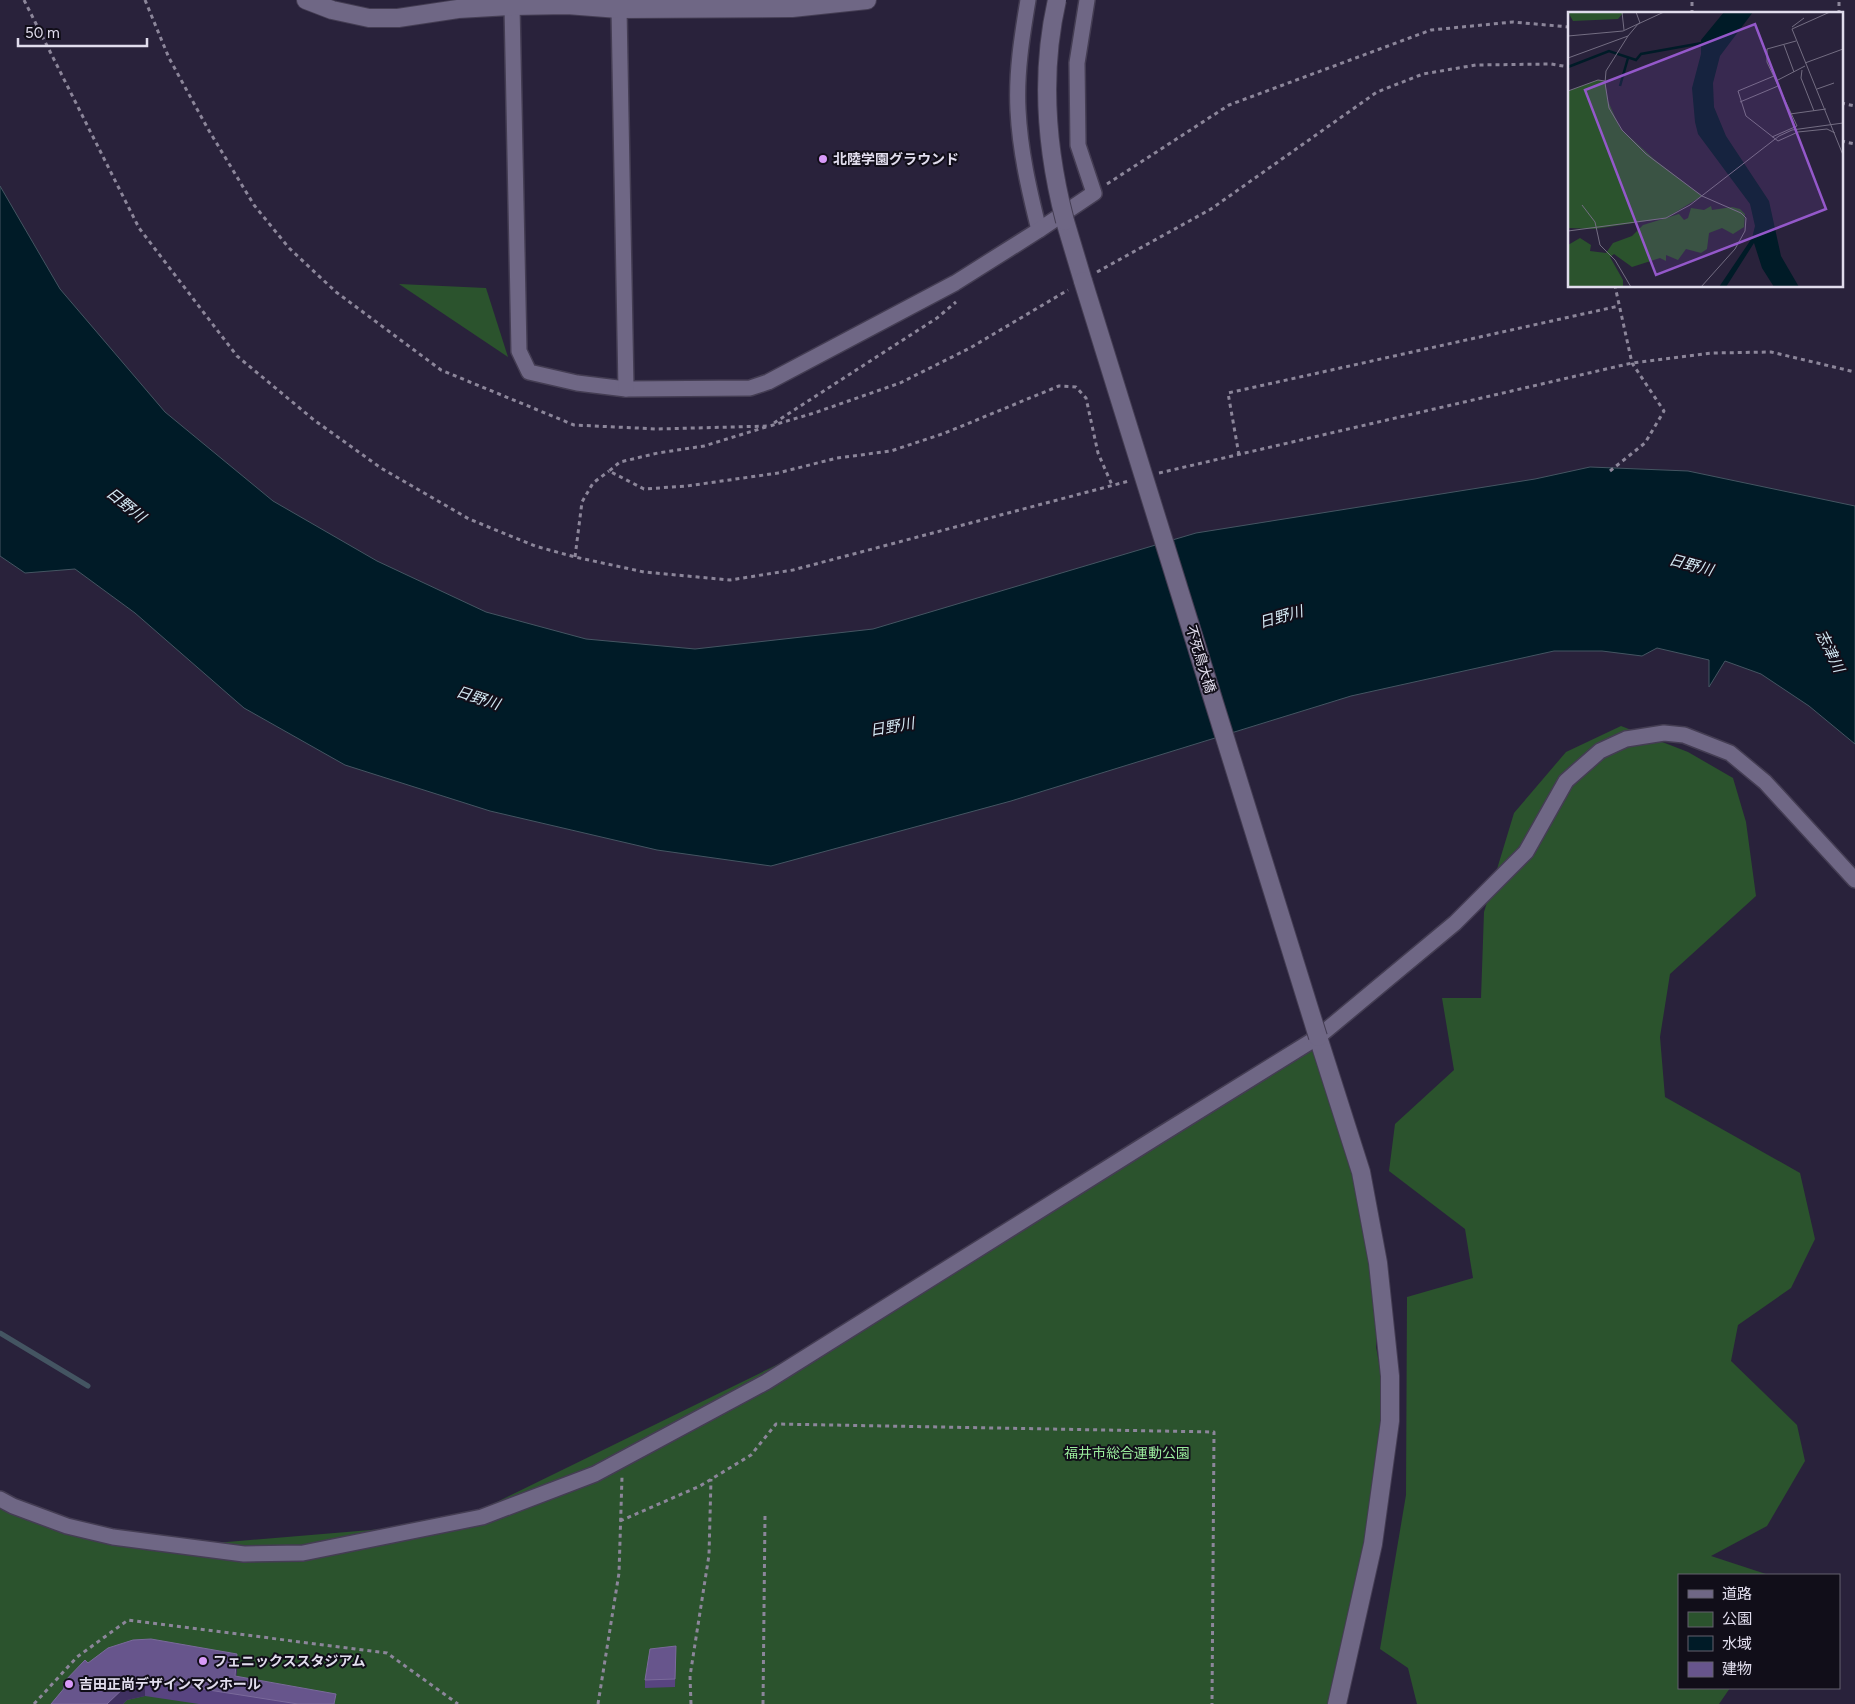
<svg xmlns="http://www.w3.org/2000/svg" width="1855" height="1704" viewBox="0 0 1855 1704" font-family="Figtree,'Noto Sans JP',sans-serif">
  <rect width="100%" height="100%" fill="#29223b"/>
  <!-- green -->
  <g fill="#2b532d">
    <path d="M399 284 486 288 508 357Z"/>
    <path d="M1621 726 1688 752 1733 778 1746 822 1756 896 1670 974 1660 1037 1665 1097 1800 1173 1815 1239 1791 1288 1738 1325 1731 1361 1797 1425 1805 1461 1767 1526 1711 1556 1769 1575H1679V1688H1730L1719 1704H1417L1408 1668 1380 1649 1406 1495 1407 1297 1473 1278 1465 1229 1389 1171 1395 1124 1454 1070 1442 998H1481L1484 912 1514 813 1566 752Z"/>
    <path d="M1318 1037 1378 1263 1376 1347 1390 1421 1334 1704H0V1499L13 1506 180 1546 454 1523 850 1329Z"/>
  </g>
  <!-- water -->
  <path fill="#001b27" stroke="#445562" d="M0 186 60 289 165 412 273 501 377 561 486 612 586 639 695 649 873 629 1196 533 1535 479 1590 467 1688 471 1855 506V744L1809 706 1761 674 1725 661 1709 687V660L1657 648 1642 656 1602 651H1554L1351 696 1011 801 771 866 657 850 490 811 345 765 244 708 135 613 75 569 25 573 0 556Z"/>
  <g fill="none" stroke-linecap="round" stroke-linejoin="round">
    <!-- stream -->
    <path stroke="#445562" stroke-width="5" d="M0 1333 88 1386"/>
    <defs>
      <g id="minor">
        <path d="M1028 0C1022 36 1016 73 1018 110 1020 151 1029 190 1039 230"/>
        <path d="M512 6 519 351 529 372 577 383 626 389 750 388 768 382 955 283 1039 230 1094 193 1078 145 1077 63 1087 0"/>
        <path d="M619 9 626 389"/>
        <path d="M0 1499 13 1506 67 1526 113 1537 244 1554 303 1553 482 1517 595 1474 766 1382 1152 1140 1318 1037 1455 923 1526 852 1566 781 1600 751 1626 739 1664 733 1684 735 1730 753 1765 782 1855 880"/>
      </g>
      <g id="tertiary">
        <path d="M306 0 332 10 369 18H398L458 9 512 6 567 5 619 9 792 8 867 0"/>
        <path d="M1065 221 1083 281"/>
        <path d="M1318 1037 1361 1172 1378 1263 1390 1376V1421L1373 1544 1337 1704"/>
      </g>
    </defs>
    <!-- minor casing -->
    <use href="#minor" stroke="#443d53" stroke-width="18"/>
    <!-- tertiary casing -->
    <use href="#tertiary" stroke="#443d53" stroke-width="20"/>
    <!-- path -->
    <g stroke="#8c869a" stroke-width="3" stroke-dasharray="4 4" stroke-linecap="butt">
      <path d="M24 0 139 228 237 356 314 420 381 468 469 519 535 546 575 557 644 572 730 580 793 570 1129 481"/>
      <path d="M145 0 169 58 208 129 254 205 289 248 336 292 441 370 574 425 657 429 770 426 814 413 900 383 970 348 1068 290"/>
      <path d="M1692 14V0"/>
      <path d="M1839 14V0"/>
      <path d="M1841 103 1855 106"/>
      <path d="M1841 141 1855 144"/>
      <path d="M1107 184 1229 105 1431 30 1513 22 1569 27"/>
      <path d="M1097 272 1211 209 1377 92 1423 74 1476 65 1551 64 1569 67"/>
      <path d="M774 423 937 318 956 302"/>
      <path d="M766 427 704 446 658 453 620 462 609 471 644 489 687 486 778 473 837 458 891 451 945 433 1059 386 1076 387 1086 398 1098 453 1112 485"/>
      <path d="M1239 455 1228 393 1619 306"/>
      <path d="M1610 471 1645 443 1664 411 1632 363 1615 286"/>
      <path d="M1159 473 1632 363 1712 353 1771 352 1855 372"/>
      <path d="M575 557 582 502 593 483 609 471"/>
      <path d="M620 1521 700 1486 751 1455 776 1424 1214 1432 1212 1704"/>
      <path d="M34 1704 77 1657 128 1620 387 1653 458 1704"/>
      <path d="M598 1704 619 1573 622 1477"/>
      <path d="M691 1704 690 1676 709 1555 711 1479"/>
      <path d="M763 1704 765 1515"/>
    </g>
    <!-- minor -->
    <use href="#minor" stroke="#6f6785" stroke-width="15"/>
    <!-- tertiary -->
    <use href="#tertiary" stroke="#6f6785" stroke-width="18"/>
    <defs>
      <g id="tertiary-bridge">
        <path d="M1057 0C1040 74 1046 148 1065 221"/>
        <path d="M1083 281 1318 1037"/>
      </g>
    </defs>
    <!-- tertiary-bridge casing -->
    <use href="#tertiary-bridge" stroke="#443d53" stroke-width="20" stroke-linecap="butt"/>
    <!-- tertiary-bridge -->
    <use href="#tertiary-bridge" stroke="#6f6785" stroke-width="18"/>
  </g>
  <!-- wall -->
  <g fill="#584480">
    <path d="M676 1646 675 1687 645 1688V1680Z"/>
    <path d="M88 1663 237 1670 236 1676 336 1704H199L145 1696 127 1700 123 1704H51L63 1690V1683Z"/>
  </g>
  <!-- shaded-wall -->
  <g fill="#3f3060">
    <path d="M237 1654V1670L235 1691V1676Z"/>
    <path d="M145 1680V1696L127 1700 123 1704H107L127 1685Z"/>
  </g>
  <!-- building -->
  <g fill="#67558c" stroke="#7a6a9b">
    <path d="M151 1639 237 1654 235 1676 336 1694 334 1704H298L145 1680 127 1685 107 1704H51L66 1686 63 1683 85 1660 88 1663 108 1648 133 1640Z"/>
    <path d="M676 1646 675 1679 645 1680 650 1649Z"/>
  </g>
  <!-- markers -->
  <g fill="#d89af8" stroke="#110e19" stroke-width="2">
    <circle cx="823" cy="159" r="5"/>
    <circle cx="203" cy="1661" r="5"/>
    <circle cx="69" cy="1684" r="5"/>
  </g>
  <g text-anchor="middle" stroke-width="4" stroke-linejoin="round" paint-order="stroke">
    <!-- poi labels -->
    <g font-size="14" font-weight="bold" fill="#e1dded" stroke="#110e19" text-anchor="start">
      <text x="833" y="164">北陸学園グラウンド</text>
      <text x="213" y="1666">フェニックススタジアム</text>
      <text x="79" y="1689">吉田正尚デザインマンホール</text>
    </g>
    <!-- street labels -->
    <g font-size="14" fill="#e1dded" stroke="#110e19">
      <text transform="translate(1201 659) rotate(73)" y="5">不死鳥大橋</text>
    </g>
    <!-- park labels -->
    <g font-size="14" fill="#9aeb9c" stroke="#110e19">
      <text x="1127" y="1458">福井市総合運動公園</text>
    </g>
    <!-- water labels -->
    <g font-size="15" font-style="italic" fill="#d2e7f2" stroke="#110e19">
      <text transform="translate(126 505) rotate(39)" y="5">日野川</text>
      <text transform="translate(1691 565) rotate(15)" y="5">日野川</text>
      <text transform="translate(1281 617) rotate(-16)" y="5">日野川</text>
      <text transform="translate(1830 651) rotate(64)" y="5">志津川</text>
      <text transform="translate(478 698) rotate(18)" y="5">日野川</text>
      <text transform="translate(892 727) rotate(-10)" y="5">日野川</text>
    </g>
  </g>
  <!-- overview -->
  <g transform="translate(1568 12)">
    <rect width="275" height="275" fill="#29223b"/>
    <path d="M0 0H56L50 7 5 9ZM30 68 37 69 40 89 52 116 87 148 134 184 98 206 27 217 0 216V79ZM143 194 144 198 164 195 172 197 177 202 176 215 165 222 154 216 141 221 139 237 133 241 118 237 110 248 98 243V249L92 246 64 255 46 242 42 245 55 268V275H0V233L12 226 23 233 22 239 38 241 45 231 64 224 75 213 111 202 116 208 120 206 123 196 136 198Z" fill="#2b532d"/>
    <path d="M156 0H185L152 44 145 71 146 95 158 124 201 189 213 244 231 275H206L194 256 186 231 158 275H151L184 226 187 214 182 192 130 122 127 110 124 76 133 42V28Z" fill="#001b27"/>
    <path fill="none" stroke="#001b27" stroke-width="2.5" d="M0 55 41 39 68 48 73 42 134 31M52 74 60 46"/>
    <path fill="none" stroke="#736d82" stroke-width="1" d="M54 0 56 18M224 15 236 6M224 17 275 143M224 17 262 0M0 24 55 19 72 11 68 0M60 24 38 59 37 71 41 96 54 118 78 142 134 184 173 201 178 206 177 219 167 237 133 275M216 33 226 60M0 46 60 24 70 12 96 0M237 51 275 37M234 58 233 66 246 99M206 64 170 79 178 104 210 129 230 120 259 117 267 121M208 69 237 54M249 77 266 71M0 79 30 68 37 69M172 90 210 74M222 102 258 97M204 125 229 114 199 50V37L228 29M14 193 27 210 32 233 47 248 63 275M0 219 98 206 122 193 211 124 224 118 275 111"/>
    <path fill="#9458ca" fill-opacity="0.15" stroke="#9458ca" stroke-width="2.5" d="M187 12 258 197 88 263 17 78Z"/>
    <rect width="275" height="275" fill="none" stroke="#e1dded" stroke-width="2.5"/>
  </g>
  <!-- legend -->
  <rect x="1678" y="1574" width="162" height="115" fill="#110e19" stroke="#64616e"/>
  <rect x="1688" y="1590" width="25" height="8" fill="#6f6785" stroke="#64616e"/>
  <text x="1722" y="1599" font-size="15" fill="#e1dded">道路</text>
  <rect x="1688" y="1612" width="25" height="15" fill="#2b532d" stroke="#64616e"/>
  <text x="1722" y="1624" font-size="15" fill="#e1dded">公園</text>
  <rect x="1688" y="1636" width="25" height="15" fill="#001b27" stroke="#64616e"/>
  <text x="1722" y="1649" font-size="15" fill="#e1dded">水域</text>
  <rect x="1688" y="1662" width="25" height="15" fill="#67558c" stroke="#64616e"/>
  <text x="1722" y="1674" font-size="15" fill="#e1dded">建物</text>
  <!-- scale -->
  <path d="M18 38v8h129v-8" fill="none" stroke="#e1dded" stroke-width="2.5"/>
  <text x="25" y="38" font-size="15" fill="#e1dded" stroke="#110e19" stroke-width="4" paint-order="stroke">50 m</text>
</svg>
